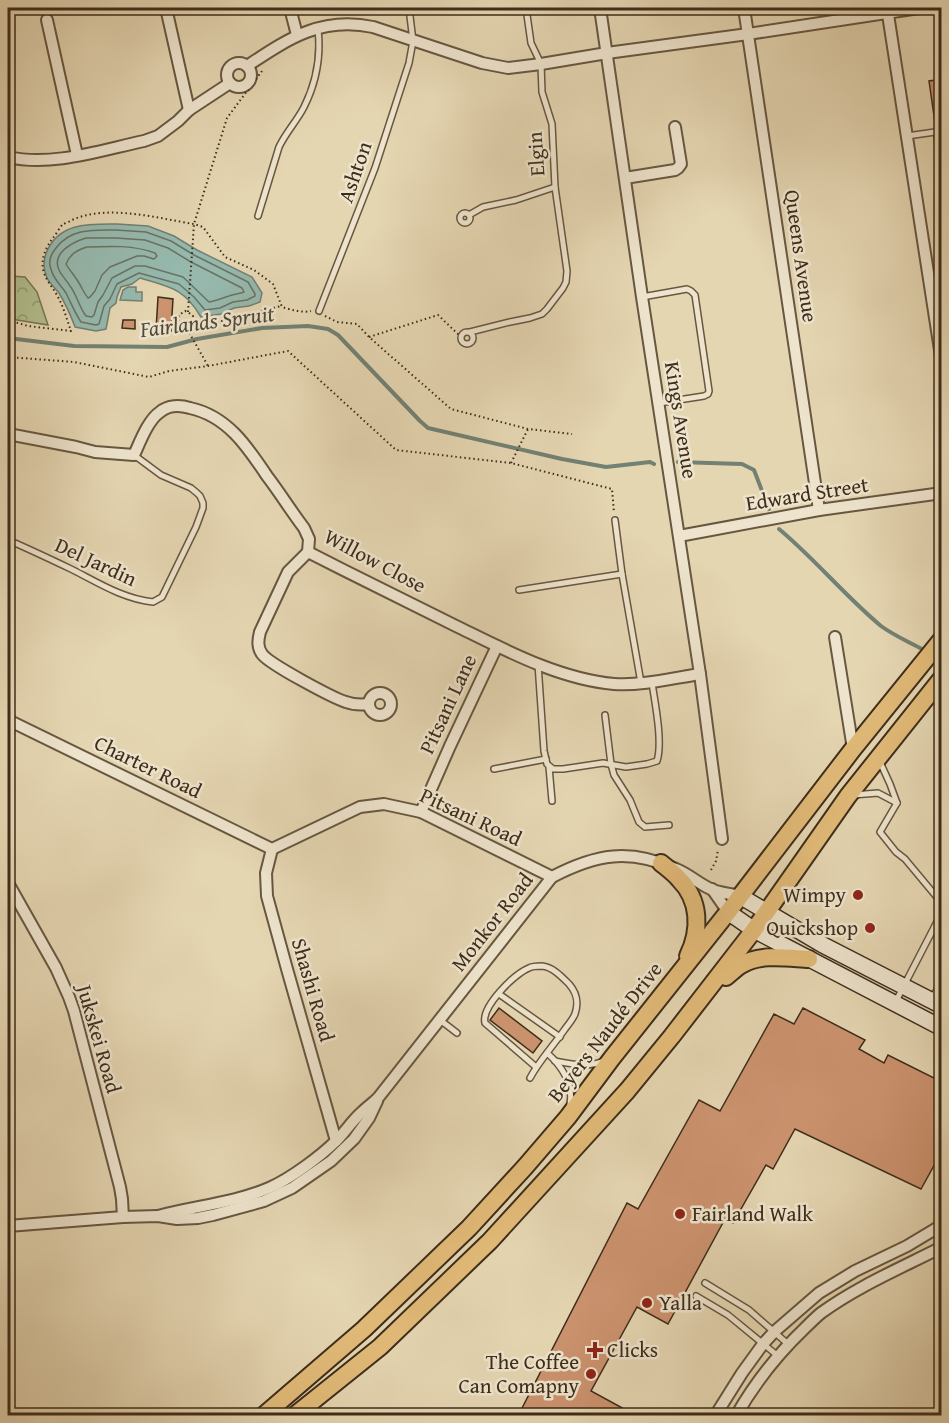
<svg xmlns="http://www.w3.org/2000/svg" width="949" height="1423" viewBox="0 0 949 1423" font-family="'Gentium Book Plus',serif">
  <defs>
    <pattern id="park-crowns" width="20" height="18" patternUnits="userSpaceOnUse" patternTransform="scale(1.5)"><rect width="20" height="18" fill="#b2be8e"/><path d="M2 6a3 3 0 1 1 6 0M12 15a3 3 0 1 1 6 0" fill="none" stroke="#929b73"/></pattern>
  </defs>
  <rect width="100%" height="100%" fill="#e5d6b2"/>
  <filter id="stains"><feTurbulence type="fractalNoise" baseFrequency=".00333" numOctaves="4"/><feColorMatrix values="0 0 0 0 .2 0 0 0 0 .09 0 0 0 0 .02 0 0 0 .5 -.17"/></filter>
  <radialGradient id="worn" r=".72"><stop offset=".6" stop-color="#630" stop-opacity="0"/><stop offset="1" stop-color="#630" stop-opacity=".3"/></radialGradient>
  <!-- park -->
  <path fill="url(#park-crowns)" stroke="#787654" stroke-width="1.5" d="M11 276 25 277 37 292 48 325 17 320 8 317V277Z"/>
  <!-- water -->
  <g fill="#96b9ae" stroke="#728173" stroke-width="1.5">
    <path d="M117 224 148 226 174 236 197 250 252 277 262 293 260 302 249 306 234 308 221 314 201 317C184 288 170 287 140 278L132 284 121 287 117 297 116 303 110 308 106 329 96 331 75 327C71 316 65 303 59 293 55 288 50 284 47 278 43 269 43 260 47 251 60 222 90 224 117 224Z"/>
    <path d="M128 287H136V292H142V301L120 300 123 290Z"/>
  </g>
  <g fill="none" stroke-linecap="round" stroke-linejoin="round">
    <!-- shore -->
    <g stroke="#6a7364" stroke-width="1.5">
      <path d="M116 230 146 232 171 241 194 255 248 282 255 294V296L247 300 233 302 220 308 205 310 194 297 179 284 139 273 117 284 110 299 104 306 99 324 96 325 81 322C75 313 71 303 66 293 61 285 53 279 51 269 48 262 51 254 56 248 71 228 94 230 116 230Z"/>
      <path d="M86 238H116L145 240 168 248 191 262 242 288 244 292C239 294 234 294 229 296 222 298 216 301 209 302L183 277 145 266H135L112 278 103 295 98 302 94 315 92 317 86 316C79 307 77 295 70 286 67 281 62 276 59 270 51 253 73 242 86 238Z"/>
      <path d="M87 247C110 246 134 245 155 253L157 256 154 259 144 256H137L110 267 102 275 95 291 90 297 88 298C84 293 82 288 79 283 75 276 70 271 66 264 70 254 77 250 87 247Z"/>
    </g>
    <!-- stream -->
    <g stroke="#728173" stroke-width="4">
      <path d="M8 338 74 346 167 347 197 339 262 328 308 326 328 329 338 335 420 421 428 428 562 459 606 467 650 462 654 464"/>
      <path d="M678 462 742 464 754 470 769 509"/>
      <path d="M779 529C815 559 845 596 881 626 893 635 909 642 922 649"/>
    </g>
  </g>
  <!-- building -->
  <g fill="#cc936f" stroke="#3d2d1b" stroke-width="1.5">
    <path d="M942 79V129L936 130 929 81Z"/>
    <path d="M942 134V146L935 147 934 136Z"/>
    <path d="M158 297 173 299 171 331 156 330Z"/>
    <path d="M123 320H135V329L122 328Z"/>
    <path d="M499 1008 542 1041 533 1053 490 1020Z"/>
    <path d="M803 1008 865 1040 859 1049 884 1063 888 1055 942 1082V1151L921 1189 795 1129 773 1169 766 1165 733 1223 725 1219 668 1324 637 1307 591 1391 637 1416H518L627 1203 638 1209 699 1100 720 1111 774 1014 794 1024Z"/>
  </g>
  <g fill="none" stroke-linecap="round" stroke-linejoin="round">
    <defs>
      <g id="lane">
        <path d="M907 136 942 131"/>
        <circle cx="465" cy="218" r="5"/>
        <path d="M469 215 483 207 516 200 555 187"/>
        <path d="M258 216 279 147C286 132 297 121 304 107 316 83 321 55 318 29"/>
        <path d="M642 297 687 289 691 291 695 295 709 391 708 394 704 396 659 403"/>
        <path d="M932 300 942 298"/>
        <path d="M319 311 375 168 409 63 413 41 409 8"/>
        <circle cx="467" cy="338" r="6"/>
        <path d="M470 332 510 322 530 318 542 314 547 309 563 288 566 282 567 271 555 187 552 124 542 92 541 64 531 43 526 8"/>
        <path d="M615 520 622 574 641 683"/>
        <path d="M8 540C29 549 50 559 71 569 97 582 123 599 153 602L162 597 196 527 203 508V503L200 496 197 493 191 488 161 475 134 455"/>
        <path d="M519 590 622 574"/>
        <path d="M538 664 544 751 547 764 553 769H563L603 763 626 767 647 764 657 761C663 742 655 703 652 683"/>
        <path d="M605 715 611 764 614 775 630 800 639 822 645 827 669 825"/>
        <path d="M880 762 890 784 897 803 880 832 896 852 905 859 940 901V916L895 1003"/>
        <path d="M549 767 552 801"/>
        <path d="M494 769 546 759"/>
        <path d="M853 795 878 793 897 803"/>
        <path d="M499 994 560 1037"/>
        <path d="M932 999 942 980"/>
        <path d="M440 1020 457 1033"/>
        <path d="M547 1053C561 1065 574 1084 570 1104"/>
        <path d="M555 1061C571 1064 588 1068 604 1061"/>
        <path d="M530 1078C539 1061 553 1046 565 1029 568 1025 573 1019 575 1014 579 1002 577 993 569 984 562 977 553 967 542 966 539 966 532 966 529 968 514 974 481 1007 485 1023L536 1067"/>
        <path d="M705 1283 749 1310 788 1344"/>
        <path d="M696 1296 728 1315 778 1356"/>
      </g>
      <g id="street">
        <path d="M166 8 189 110"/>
        <path d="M290 8 297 35"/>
        <path d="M600 8 642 297 700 674 722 839"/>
        <path d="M744 8 819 510"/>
        <path d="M887 8 942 363"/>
        <path d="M47 20 77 155"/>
        <circle cx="239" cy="75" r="12"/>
        <path d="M247 66C288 39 321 16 373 27L482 63 508 68 541 64 607 53 748 34 919 8"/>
        <path d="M8 157C53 167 101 150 144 141L158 136 178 121 189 110 230 83"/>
        <path d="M625 178 675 170 678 168 681 164 675 127"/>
        <path d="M8 434 76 447 95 452 134 455C140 442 148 420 160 412 168 405 180 405 190 408 227 416 247 446 267 476 280 493 291 511 304 528L309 539 308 552"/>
        <path d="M679 536 819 510 942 493"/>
        <path d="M308 552C357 577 406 601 456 626 505 650 559 679 614 684 642 686 673 678 700 674"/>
        <path d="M308 552 288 572 260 632C258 640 257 647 262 654 269 664 333 698 346 702 354 705 361 705 369 704"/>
        <path d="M835 637 853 749"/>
        <circle cx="380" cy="704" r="11"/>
        <path d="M8 720 272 849"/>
        <path d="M421 812 450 746 497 646"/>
        <path d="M272 849 360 807 384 804 421 812 552 877"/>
        <path d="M272 849 266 873 267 896 287 969 336 1141"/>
        <path d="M8 883 56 968 69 997 74 1011 120 1187 122 1199 123 1217"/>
        <path d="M712 889 728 912"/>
        <path d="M158 1216C195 1206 234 1203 269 1188 290 1179 321 1156 337 1140 345 1132 352 1121 361 1113 366 1108 373 1103 378 1098L552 877C596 854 629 848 676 869 689 874 700 885 713 890 721 893 731 894 740 896"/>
        <path d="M8 1226 123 1217 158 1216 177 1219 198 1218 213 1215 264 1201 292 1188 331 1161 354 1139 369 1118 377 1101"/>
        <path d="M715 1416 742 1373 763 1344 774 1332 819 1293 855 1271 907 1246 942 1225"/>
        <path d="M736 1416C754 1384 778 1354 804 1329 809 1324 815 1318 821 1313 858 1286 901 1268 942 1247"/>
      </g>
      <g id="secondary">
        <path d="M740 896 823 945 942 1006"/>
        <path d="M728 912 754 930 942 1028"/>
      </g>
      <g id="primary">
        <path d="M661 863C667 868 674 873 679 879 700 900 701 930 688 956"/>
        <path d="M726 977C731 973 736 968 741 965 760 953 788 958 809 959"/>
        <path d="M263 1416 364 1329 469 1228 525 1167 568 1117 612 1058 728 912 853 749 942 639"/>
        <path d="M294 1416 380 1347 490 1241 627 1091 672 1036 754 930 848 796 942 678"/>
      </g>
    </defs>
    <!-- lane casing -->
    <use href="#lane" stroke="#675741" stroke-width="8"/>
    <!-- street casing -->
    <use href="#street" stroke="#675741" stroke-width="14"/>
    <!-- secondary casing -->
    <use href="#secondary" stroke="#3d2d1b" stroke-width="18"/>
    <!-- primary casing -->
    <use href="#primary" stroke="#3d2d1b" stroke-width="20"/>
    <!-- path -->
    <g stroke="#3d2d1b" stroke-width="2" stroke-dasharray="1.5 3" stroke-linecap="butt">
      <path d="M188 312 194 224 227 118 262 71"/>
      <path d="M325 316 337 322 357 324 369 337 451 409 528 429 572 434"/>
      <path d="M8 320 28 326 71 331C67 320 64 308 58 297 53 287 45 280 43 269 41 258 46 248 52 239 56 235 59 228 63 224 64 224 71 221 72 220 108 204 156 218 194 224L203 227 225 257 254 270 273 284 282 307C292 310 302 313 311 311"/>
      <path d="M191 324 198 327 281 306"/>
      <path d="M186 327 192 323 193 316 188 312 185 311 179 315C177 321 179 326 186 327L208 366"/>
      <path d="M369 337 438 315 460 336"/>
      <path d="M8 357 74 362 149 377 169 371 208 366 288 351 396 450 511 463 612 489 614 513"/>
      <path d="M511 463 528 429"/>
      <path d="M711 870 716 861 718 850"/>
    </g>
    <!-- lane -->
    <use href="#lane" stroke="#eee4cd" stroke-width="5"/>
    <!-- street -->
    <use href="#street" stroke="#eee4cd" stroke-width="10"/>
    <!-- secondary -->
    <use href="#secondary" stroke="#eee4cd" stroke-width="15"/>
    <!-- primary -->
    <use href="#primary" stroke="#e2bb79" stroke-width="16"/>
  </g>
  <!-- markers -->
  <g fill="#8f2418" stroke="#eee4cd" stroke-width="2">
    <circle cx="858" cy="895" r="6"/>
    <circle cx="870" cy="928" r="6"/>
    <circle cx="680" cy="1214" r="6"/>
    <circle cx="647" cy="1303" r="6"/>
    <path d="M592 1341h6v6h6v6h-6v6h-6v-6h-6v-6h6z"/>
    <circle cx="591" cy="1374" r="6"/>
  </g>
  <g text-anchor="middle" stroke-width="5" stroke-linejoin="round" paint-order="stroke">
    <!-- street labels -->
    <g font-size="21" fill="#3d2d1b" stroke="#eee4cd">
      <text transform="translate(536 154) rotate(-94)" y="7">Elgin</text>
      <text transform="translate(355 172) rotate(-71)" y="7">Ashton</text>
      <text transform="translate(801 256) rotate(82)" y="7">Queens Avenue</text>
      <text transform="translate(681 420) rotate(81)" y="7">Kings Avenue</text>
      <text transform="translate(807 494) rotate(-9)" y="7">Edward Street</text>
      <text transform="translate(375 561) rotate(28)" y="7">Willow Close</text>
      <text transform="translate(96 562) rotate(25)" y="7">Del Jardin</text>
      <text transform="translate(448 704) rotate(-65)" y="7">Pitsani Lane</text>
      <text transform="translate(148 767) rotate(26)" y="7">Charter Road</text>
      <text transform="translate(471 817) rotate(25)" y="7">Pitsani Road</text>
      <text transform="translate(492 922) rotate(-52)" y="7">Monkor Road</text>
      <text transform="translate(313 990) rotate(74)" y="7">Shashi Road</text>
      <text transform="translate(605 1032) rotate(-52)" y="7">Beyers Naudé Drive</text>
      <text transform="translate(99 1039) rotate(74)" y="7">Jukskei Road</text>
    </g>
    <!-- poi labels -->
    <g font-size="21" fill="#3d2d1b" stroke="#eee4cd" text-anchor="end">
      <text x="846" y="902">Wimpy</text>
      <text x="858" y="935">Quickshop</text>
      <text x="692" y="1221" text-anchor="start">Fairland Walk</text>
      <text x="659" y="1310" text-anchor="start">Yalla</text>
      <text x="607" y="1357" text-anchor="start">Clicks</text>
      <text x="579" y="1369">The Coffee<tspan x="579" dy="24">Can Comapny</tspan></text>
    </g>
    <!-- water labels -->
    <g font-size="22" font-style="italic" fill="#4f4938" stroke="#eee4cd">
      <text transform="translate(207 321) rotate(-7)" y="8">Fairlands Spruit</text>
    </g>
  </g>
  <!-- margin -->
  <rect width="949" height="1423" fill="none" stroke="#e5d6b2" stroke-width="30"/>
  <rect x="9" y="9" width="931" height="1405" fill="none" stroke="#3d2d1b" stroke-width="3"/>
  <rect x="15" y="15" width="919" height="1393" fill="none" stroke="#3d2d1b" stroke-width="1.5"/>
  <rect width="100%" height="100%" filter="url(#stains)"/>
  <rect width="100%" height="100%" fill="url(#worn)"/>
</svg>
